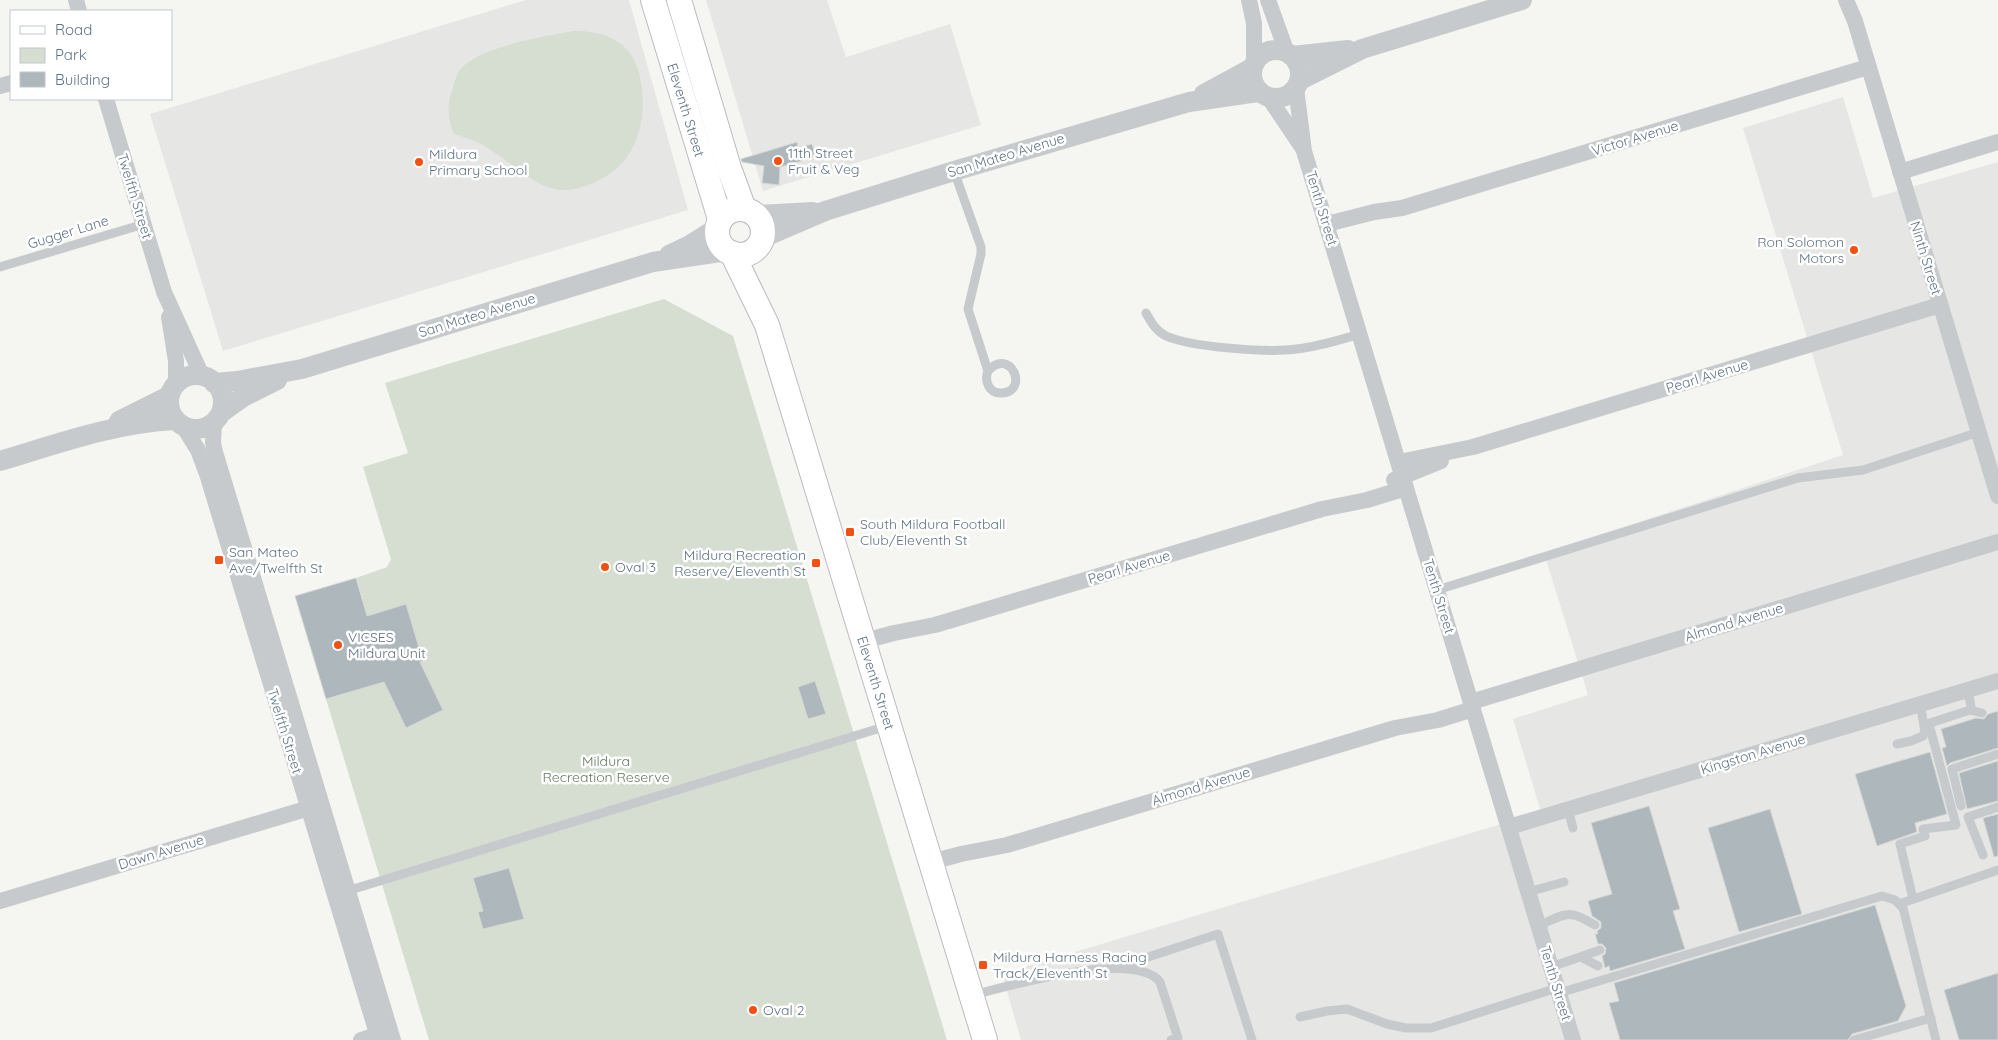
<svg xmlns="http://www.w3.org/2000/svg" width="1998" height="1040" viewBox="0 0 1998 1040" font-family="Quicksand,sans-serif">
  <rect width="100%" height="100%" fill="#f5f6f1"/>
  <!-- built -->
  <g fill="#e6e7e5">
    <path d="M526 0H629L688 210 223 351 150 114Z"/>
    <path d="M706 0H827L846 57 950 24 981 125 763 191Z"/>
    <path d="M1843 97 1873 198 1998 162V1040H1021L1002 974 1541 812 1513 719 1588 695 1544 553 1843 455 1743 128Z"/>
  </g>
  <!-- green -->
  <g fill="#d6ded2">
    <path d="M574 31C590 31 607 33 621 44 633 53 639 68 641 83 648 127 634 169 588 185 577 189 566 192 554 189 529 182 505 158 483 145 474 140 464 137 454 134 448 122 447 106 451 93 454 87 455 77 459 71 476 47 545 36 574 31Z"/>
    <path d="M664 299 733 336 947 1040H429L326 699 364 688 359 621 363 599 356 578 387 567 391 559 363 467 408 453 385 383Z"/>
  </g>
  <!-- building -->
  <g fill="#aeb7bc" stroke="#d7d7d4">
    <path d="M797 142 798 148 812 144 816 157 780 167 779 185 762 183 764 166 742 162 741 159Z"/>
    <path d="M356 578 367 616 406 604 423 661 420 662 443 710 406 728 384 682 326 699 295 596Z"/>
    <path d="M815 681 826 714 808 719 798 687Z"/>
    <path d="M1998 711V748L1950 763 1947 766 1942 748 1946 747 1941 729 1976 718 1984 719 1988 714Z"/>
    <path d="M1930 752 1947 814 1915 823 1917 832 1877 846 1855 774Z"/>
    <path d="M1998 761V801L1967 809 1959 773Z"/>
    <path d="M1649 806 1680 909 1673 911 1685 949 1610 971 1609 966 1605 968 1602 956 1605 954 1606 948 1602 944H1598L1595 934H1598L1597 931 1601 928V922L1592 916 1588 901 1612 894 1591 823Z"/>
    <path d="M1770 809 1802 914 1739 932 1708 828Z"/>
    <path d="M1998 814V856L1994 857 1983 818Z"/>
    <path d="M509 868 524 919 483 929 478 912 483 911 473 878Z"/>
    <path d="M1875 905 1906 1006 1898 1021 1852 1034 1848 1040H1620L1609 1003 1619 1001 1614 983Z"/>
    <path d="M1998 973V1040H1959L1944 990Z"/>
  </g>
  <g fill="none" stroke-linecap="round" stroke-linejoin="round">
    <defs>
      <g id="secondary">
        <path d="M653 0 720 219"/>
        <path d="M679 0 729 168 744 209"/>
        <circle cx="740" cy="232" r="23"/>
        <path d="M732 253 767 325 985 1040"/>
      </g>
    </defs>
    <!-- secondary casing -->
    <use href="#secondary" stroke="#b8bdc2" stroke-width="26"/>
    <!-- service -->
    <g stroke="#c7cacd" stroke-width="9">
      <path d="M954 171 981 247V254L968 309 988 371C984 381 989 394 1002 393 1030 391 1010 346 988 371"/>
      <path d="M0 267 144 224"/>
      <path d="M1146 313C1151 322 1156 331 1166 336 1190 347 1269 353 1296 349 1318 347 1339 340 1360 334"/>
      <path d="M1437 590 1798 478 1863 470 1979 432"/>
      <path d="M1970 710 1982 713"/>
      <path d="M1924 725 1970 710 1971 707 1968 690"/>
      <path d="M1897 744 1911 741 1923 736 1925 731 1920 704"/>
      <path d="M1961 806 1952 769 1998 754"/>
      <path d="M1568 809 1573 828"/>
      <path d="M1983 855 1968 817 1998 807"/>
      <path d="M347 891 887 726"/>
      <path d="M1528 892 1564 882"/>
      <path d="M1913 899 1900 844 1925 836 1923 829 1956 825 1929 724"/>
      <path d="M1899 904 1998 870"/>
      <path d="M1538 926C1566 914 1567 908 1595 925"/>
      <path d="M1581 957 1598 966"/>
      <path d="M1551 967 1600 950"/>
      <path d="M1115 968 1218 934 1252 1040"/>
      <path d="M1559 993 1882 896 1895 900 1903 908 1936 1040"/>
      <path d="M972 995C1010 986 1134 949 1160 982L1178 1038 1171 1040"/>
      <path d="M1300 1017 1327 1011 1347 1009 1387 1024 1406 1028H1431L1557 988"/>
      <path d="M1854 1040 1931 1018"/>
    </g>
    <!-- minor -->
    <g stroke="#c7cacd" stroke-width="16">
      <path d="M76 0 79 11"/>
      <path d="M1249 0 1254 23V63"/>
      <path d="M1268 0 1287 53"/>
      <path d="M1846 0 1855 21 1998 496"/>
      <path d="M0 86 11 83"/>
      <path d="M1296 88 1304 151 1573 1040"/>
      <path d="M1269 98 1302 147"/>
      <path d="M106 99 164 292 202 376"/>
      <path d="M1900 172 1998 142"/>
      <path d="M1327 224 1374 212 1402 208 1868 67"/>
      <path d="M169 317 176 361V384"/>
      <path d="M214 423 213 443 215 452 393 1040"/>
      <path d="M183 426 198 450 207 474 379 1040"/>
      <path d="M1399 462 1473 447 1940 305"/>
      <path d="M1394 480 1441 461"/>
      <path d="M864 641 894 633 935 625 1322 509 1367 500 1406 488"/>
      <path d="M1471 702 1998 542"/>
      <path d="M1509 827 1998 681"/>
      <path d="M931 862 961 854 1007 845 1395 728 1438 720 1473 709"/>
      <path d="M0 901 319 805"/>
      <path d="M361 1040 388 1031"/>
    </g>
    <!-- tertiary -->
    <g stroke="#c7cacd" stroke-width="20">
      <circle cx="1276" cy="74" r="24"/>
      <path d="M1292 56 1348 50"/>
      <path d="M1300 80 1362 49 1522 0"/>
      <path d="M1204 94 1252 68"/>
      <path d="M756 215 813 212"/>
      <path d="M762 238 825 211 954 171 1189 102 1258 92"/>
      <path d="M669 255 690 245 717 228"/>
      <circle cx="196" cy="402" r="27"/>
      <path d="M214 383 237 381 302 369 653 262 727 251"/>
      <path d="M222 412 243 397 277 380"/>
      <path d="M119 421 169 396"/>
      <path d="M0 461C57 444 115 423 175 420"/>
    </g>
    <!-- secondary -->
    <use href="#secondary" stroke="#fff" stroke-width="24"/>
  </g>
  <!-- markers -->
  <g fill="#f55012" stroke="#fff" stroke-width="2">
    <circle cx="778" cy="161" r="5"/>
    <circle cx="419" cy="162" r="5"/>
    <circle cx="1854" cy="250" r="5"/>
    <rect x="845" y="527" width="10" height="10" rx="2.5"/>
    <rect x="214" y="555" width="10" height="10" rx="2.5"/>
    <rect x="811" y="558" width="10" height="10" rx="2.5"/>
    <circle cx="605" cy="567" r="5"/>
    <circle cx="338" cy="645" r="5"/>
    <rect x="978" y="960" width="10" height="10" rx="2.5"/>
    <circle cx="753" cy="1010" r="5"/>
  </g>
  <g text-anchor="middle" stroke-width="5" stroke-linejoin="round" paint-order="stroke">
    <!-- street labels -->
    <g font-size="14" fill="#617485" stroke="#fff">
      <text transform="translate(686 110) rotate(73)" y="5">Eleventh Street</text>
      <text transform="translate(1635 138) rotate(-17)" y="5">Victor Avenue</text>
      <text transform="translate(1006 155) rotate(-17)" y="5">San Mateo Avenue</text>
      <text transform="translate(135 196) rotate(73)" y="5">Twelfth Street</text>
      <text transform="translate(1322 208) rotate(73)" y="5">Tenth Street</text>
      <text transform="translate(68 232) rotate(-17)" y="5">Gugger Lane</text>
      <text transform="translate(1926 258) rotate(73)" y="5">Ninth Street</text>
      <text transform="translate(477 315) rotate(-17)" y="5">San Mateo Avenue</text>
      <text transform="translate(1707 376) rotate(-17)" y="5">Pearl Avenue</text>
      <text transform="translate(1129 567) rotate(-17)" y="5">Pearl Avenue</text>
      <text transform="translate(1439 596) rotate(73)" y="5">Tenth Street</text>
      <text transform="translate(1734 622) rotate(-17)" y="5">Almond Avenue</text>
      <text transform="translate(876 683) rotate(73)" y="5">Eleventh Street</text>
      <text transform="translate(285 731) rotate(73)" y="5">Twelfth Street</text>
      <text transform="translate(1753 754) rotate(-17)" y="5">Kingston Avenue</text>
      <text transform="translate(1201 786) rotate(-17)" y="5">Almond Avenue</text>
      <text transform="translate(161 852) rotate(-17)" y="5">Dawn Avenue</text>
      <text transform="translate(1556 983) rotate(73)" y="5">Tenth Street</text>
    </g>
    <!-- poi labels -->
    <g font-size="14" fill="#617485" stroke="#fff" text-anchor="start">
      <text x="788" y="158">11th Street<tspan x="788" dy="16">Fruit &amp; Veg</tspan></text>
      <text x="429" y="159">Mildura<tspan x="429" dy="16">Primary School</tspan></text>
      <text x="1844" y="247" text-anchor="end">Ron Solomon<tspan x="1844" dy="16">Motors</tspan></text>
      <text x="860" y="529">South Mildura Football<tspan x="860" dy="16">Club/Eleventh St</tspan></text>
      <text x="229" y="557">San Mateo<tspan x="229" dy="16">Ave/Twelfth St</tspan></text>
      <text x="806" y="560" text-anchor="end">Mildura Recreation<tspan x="806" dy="16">Reserve/Eleventh St</tspan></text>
      <text x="615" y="572">Oval 3</text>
      <text x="348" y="642">VICSES<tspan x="348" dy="16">Mildura Unit</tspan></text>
      <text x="993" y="962">Mildura Harness Racing<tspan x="993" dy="16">Track/Eleventh St</tspan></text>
      <text x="763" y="1015">Oval 2</text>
    </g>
    <!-- park labels -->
    <g font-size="14" fill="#657c61" stroke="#fff">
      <text x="606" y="766">Mildura<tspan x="606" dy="16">Recreation Reserve</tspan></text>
    </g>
  </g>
  <!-- legend -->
  <rect x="10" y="10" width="162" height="90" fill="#ffffff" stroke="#c0c7ce"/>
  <rect x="20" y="26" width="25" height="8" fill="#ffffff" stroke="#c0c7ce"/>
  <text x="55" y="35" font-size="15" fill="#617485">Road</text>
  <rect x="20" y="48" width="25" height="15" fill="#d6ded2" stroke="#c0c7ce"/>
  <text x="55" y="60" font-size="15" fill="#617485">Park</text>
  <rect x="20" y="72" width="25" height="15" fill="#aeb7bc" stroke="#c0c7ce"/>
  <text x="55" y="85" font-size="15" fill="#617485">Building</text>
</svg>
